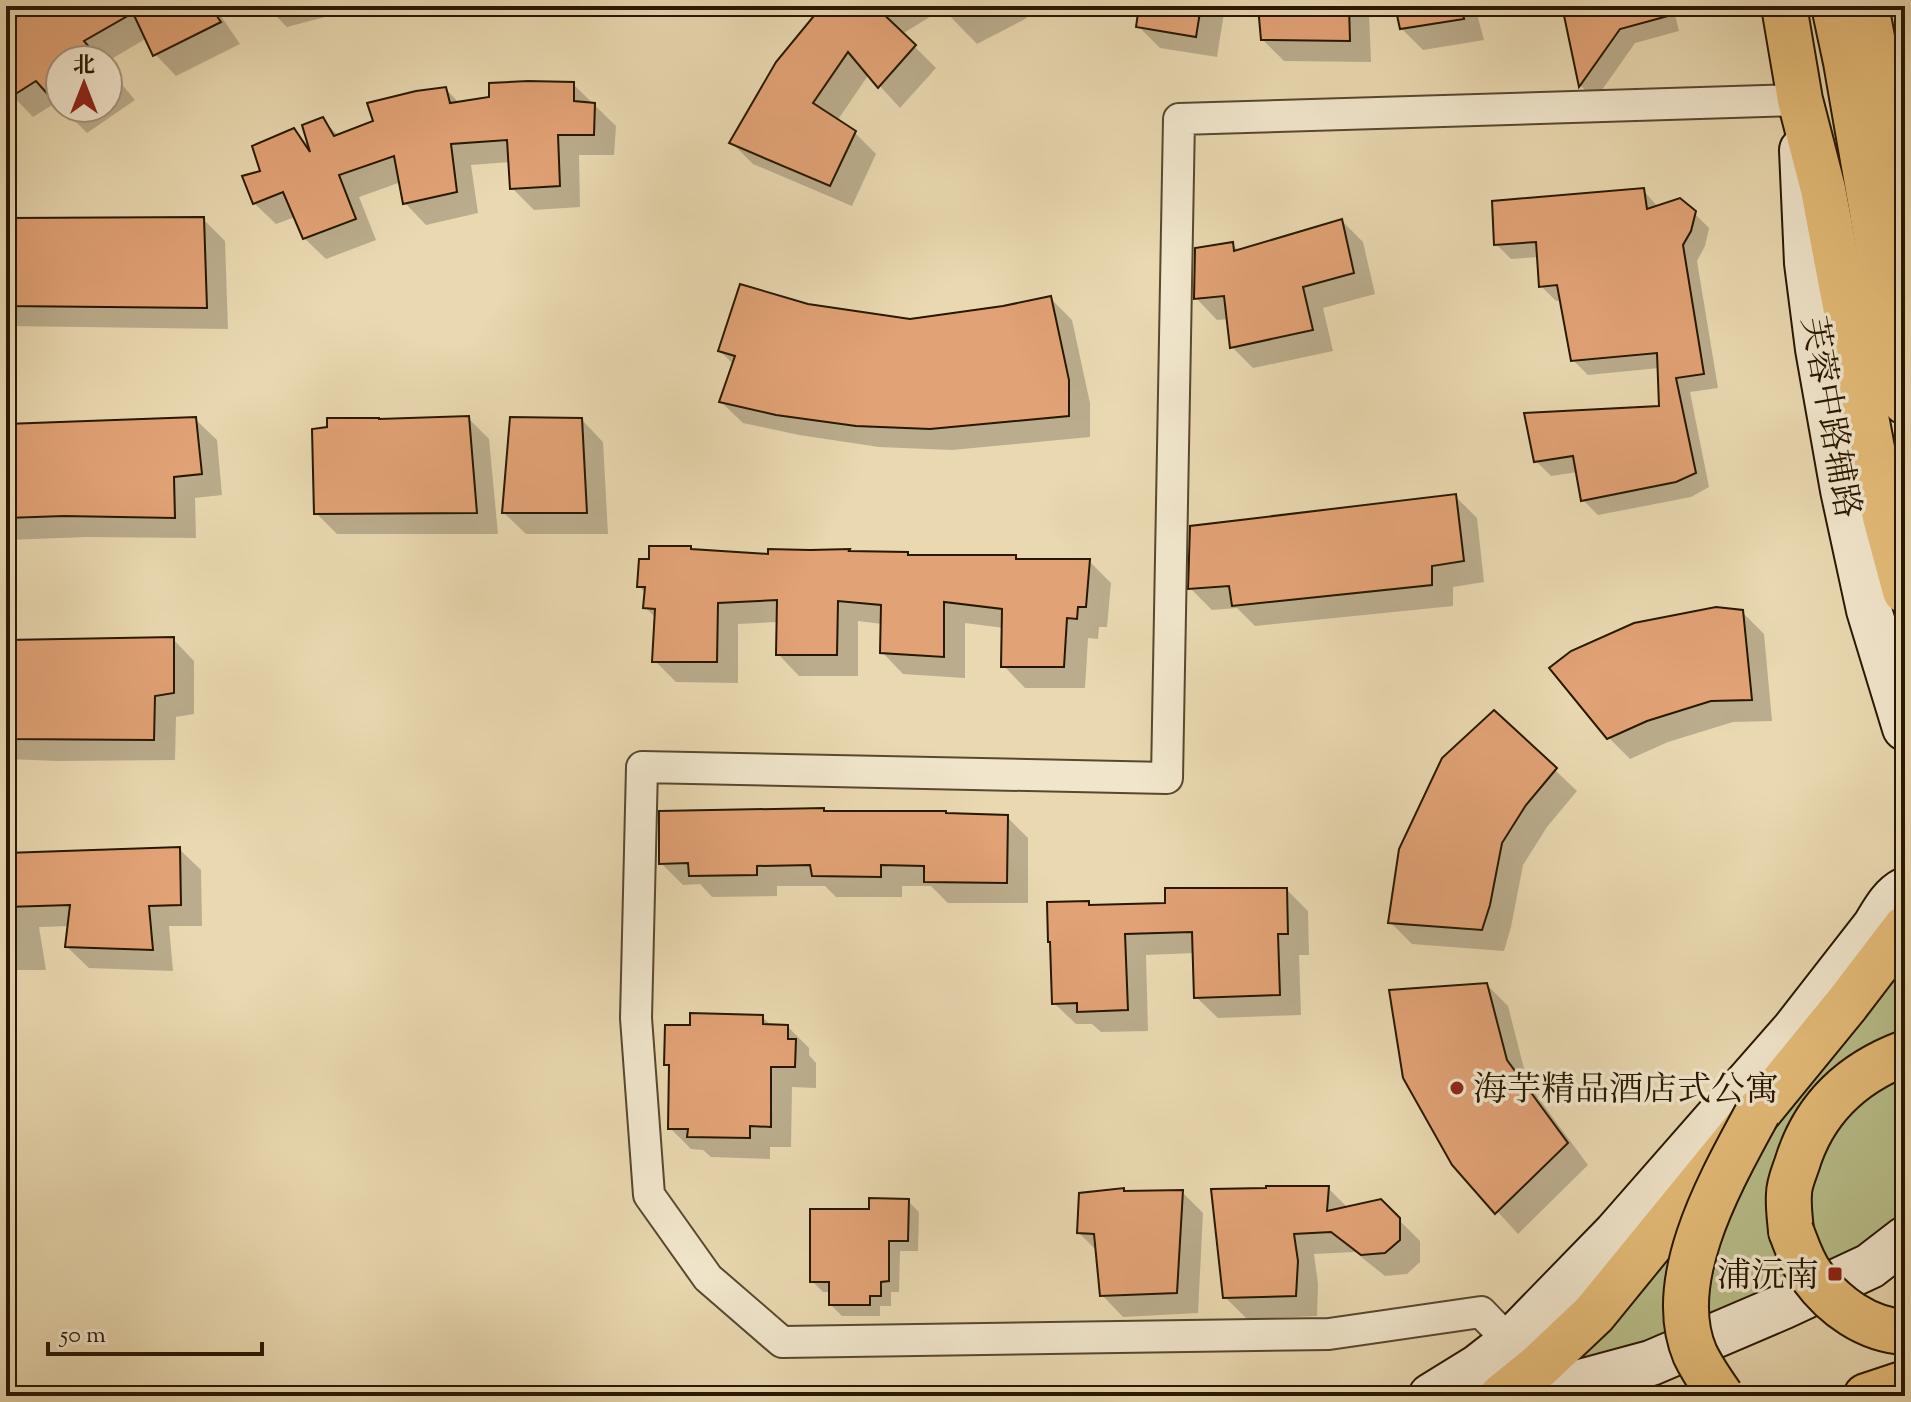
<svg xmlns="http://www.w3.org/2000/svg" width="1911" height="1402" viewBox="0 0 1911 1402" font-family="'Sorts Mill Goudy','Noto Serif SC',serif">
  <rect width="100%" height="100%" fill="#e9d8b0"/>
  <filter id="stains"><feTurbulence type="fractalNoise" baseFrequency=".0025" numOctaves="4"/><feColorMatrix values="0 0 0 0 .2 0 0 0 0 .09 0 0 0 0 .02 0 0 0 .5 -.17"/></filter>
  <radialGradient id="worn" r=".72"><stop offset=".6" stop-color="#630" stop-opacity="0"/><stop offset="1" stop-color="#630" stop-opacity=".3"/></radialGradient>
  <!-- green -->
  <path fill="#b8be8a" stroke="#706b46" stroke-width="2" d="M1905 959V1214L1898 1225 1832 1271 1708 1326 1568 1370Z"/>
  <!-- shadow -->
  <g fill="#0003">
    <path d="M40 6H214L240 44 176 76 155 54 147 38 108 61 60 60V105L57 102 33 117 6 89V26Z"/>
    <path d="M266 6H354L355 9 287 27Z"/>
    <path d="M825 6H1019L1027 18 977 44 943 9 902 34 936 68 900 108 869 74 837 121 855 133 876 154 852 206 753 164 731 142Z"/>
    <path d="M1141 6H1475L1484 40 1423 50 1401 28 1398 11 1369 13 1371 62 1284 61 1263 40 1260 12 1224 13 1217 57 1160 48 1138 26Z"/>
    <path d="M1564 6H1673L1679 31 1635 43 1595 100 1581 86Z"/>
    <path d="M108 68 135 100 87 133 62 108H108Z"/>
    <path d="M573 84 616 126 614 155H579L580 207 534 210 512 188 511 162 471 165 478 213 426 225 405 203 401 182 359 197 376 240 326 259 304 238 295 217 276 224 254 203 262 172 293 130 311 148 322 120 339 136 446 89 459 103Z"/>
    <path d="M1643 190 1658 207 1694 213 1709 228 1705 246 1697 261 1718 388 1690 392 1709 487 1691 497 1598 515 1583 500 1578 472 1551 476 1536 461 1661 408 1659 368 1588 375 1573 360 1562 300 1556 301 1541 286 1539 257 1511 259 1496 244Z"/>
    <path d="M203 219 225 241 228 329 6 326V220Z"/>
    <path d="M1342 221 1363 242 1375 294 1323 308 1333 351 1253 368 1232 347 1229 319 1217 320 1196 298 1232 244 1240 252Z"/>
    <path d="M1050 298 1072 320 1090 403V437L952 450 879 447 799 435 743 423 721 402 734 365 720 351 808 306 910 321Z"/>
    <path d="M468 418 489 439 498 534H337L316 513 378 420Z"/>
    <path d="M195 419 217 440 222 495 195 498 196 538 87 537 6 540V426Z"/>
    <path d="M582 420 603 442 608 534H526L504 513Z"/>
    <path d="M1455 496 1477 518 1484 582 1453 587V606L1255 626 1237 608 1212 610 1190 588Z"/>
    <path d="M849 551 851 553 910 557H1015L1018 561H1089L1111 583 1107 627H1099L1098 639 1088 638 1085 688H1025L1004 666V628L965 623V678L903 674 882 652V624L858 621V676H799L778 654V622L738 624V683L676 682 655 661 657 619 645 607 646 594 639 586 693 552 769 556Z"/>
    <path d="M1742 612 1764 634 1772 721 1733 722 1668 742 1630 759 1608 737Z"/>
    <path d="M173 639 194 661V714L176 717 175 760 58 761 6 759V642Z"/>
    <path d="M1555 770 1577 791 1547 827 1523 865 1511 927 1504 951 1412 944 1390 922Z"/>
    <path d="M823 810 827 813 1007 817 1028 838V903H948L931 886H902V897H836L825 886H777V896L712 897 700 884 683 885 661 863Z"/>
    <path d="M179 849 201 870 202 926H169L173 971 89 968 67 947 70 926 39 927 46 970H6V855Z"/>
    <path d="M1287 890 1308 911 1309 955H1299L1301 1015 1218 1018 1196 997 1195 953 1146 955 1148 1031 1101 1032 1092 1024H1076L1054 1003 1088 903 1092 907 1167 905Z"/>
    <path d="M1487 985 1508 1006 1528 1084 1588 1165 1518 1234 1454 1164Z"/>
    <path d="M762 1017 772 1026H787L809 1048V1055L816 1063V1088L792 1087 791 1147H770V1159L711 1157 703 1150 691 1149 670 1128 671 1069 666 1064 692 1028Z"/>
    <path d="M1328 1188 1348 1208 1380 1201 1420 1241V1262L1407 1274 1385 1276 1355 1252 1314 1254 1318 1284 1317 1316 1247 1319 1225 1297Z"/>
    <path d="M1182 1192 1203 1213 1198 1313 1123 1317 1102 1295 1097 1251 1079 1233 1126 1193Z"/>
    <path d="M908 1201 919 1212 918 1251H900L899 1292H891V1306H880V1316H842L831 1305V1292H823L812 1281Z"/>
  </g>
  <!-- building -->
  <g fill="#e1a275" stroke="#281801" stroke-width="2">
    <path d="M32 6H210L221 22 153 56 133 13 84 41 100 60H60V108L36 81 6 100V24Z"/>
    <path d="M822 6H875L916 45 878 88 848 52 813 103 856 131 830 186 729 143 776 62Z"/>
    <path d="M1139 6H1201L1196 37 1136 27Z"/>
    <path d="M1258 6H1349L1350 41 1261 40Z"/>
    <path d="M1395 6H1462L1464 19 1400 29Z"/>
    <path d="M1562 6H1678L1679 13 1620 29 1579 87Z"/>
    <path d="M528 81 574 82V101L595 103 594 135H558L560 186 510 189 507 140 451 144 457 192 403 204 394 156 339 175 356 219 303 239 283 192 253 204 242 176 260 171 252 146 294 128 310 152 302 125 323 117 334 136 373 121 367 103 416 91 446 87 450 103 489 97V83Z"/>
    <path d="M1644 188 1647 209 1680 198 1696 211 1691 231 1683 245 1704 374 1676 378 1696 473 1676 482 1581 501 1573 456 1534 462 1524 413 1659 406 1657 353 1571 361 1557 285 1539 287 1536 242 1494 245 1492 201Z"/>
    <path d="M204 217 207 308 6 306V218Z"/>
    <path d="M1342 219 1354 273 1303 287 1313 330 1230 348 1224 296 1194 299 1195 248 1233 242 1234 251Z"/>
    <path d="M740 284 808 304 910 319 1003 306 1051 296 1069 380V416L930 429 856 426 776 415 719 402 735 356 718 351Z"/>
    <path d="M469 416 477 513 314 514 312 429 327 427V418H379V419Z"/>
    <path d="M196 417 202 474 174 477 175 518 64 516 6 518V424Z"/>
    <path d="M510 417 582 418 587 513H502Z"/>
    <path d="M1456 494 1464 561 1432 566V585L1232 606 1229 586 1188 589 1190 526Z"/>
    <path d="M649 546H691V549L768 554V549L810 550 850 549 849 551 908 552V555H1016V559H1090L1086 607H1078L1077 619 1067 618 1064 667H1001L1002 609 944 602V657L880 653 881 605 838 601 837 655H776L777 600 718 603 717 662H652L655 609 643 608 645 587H637L639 559H649Z"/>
    <path d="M1716 607 1743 610 1752 700 1711 701 1647 721 1607 739 1549 668 1571 651 1634 623Z"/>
    <path d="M174 637V693L155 696 154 740 6 739V640Z"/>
    <path d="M1494 710 1557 768 1526 805 1502 843 1490 905 1482 930 1388 923 1399 849 1442 758Z"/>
    <path d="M824 808V811H946V813L1008 815 1007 883 924 882V866L881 865V877L812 876 810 865 757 866V875L689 876 688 863 659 864V811Z"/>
    <path d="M180 847 181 905 149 906 153 950 65 947 70 905 6 907V853Z"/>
    <path d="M1165 888H1287L1288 934H1278L1280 995 1194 998 1192 932 1125 934 1128 1010 1077 1012V1003L1052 1004 1050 942H1048L1047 902 1089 901V905L1165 903Z"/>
    <path d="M1487 983 1507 1060 1568 1143 1495 1214 1452 1165 1403 1078 1389 990Z"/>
    <path d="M690 1013 763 1015V1024L788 1025V1039H796L795 1067H771V1127L750 1126V1138L687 1137 688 1129H668L669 1065H664L665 1025H690Z"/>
    <path d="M1266 1186H1329L1327 1211 1381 1199 1400 1218V1240L1385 1253 1361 1255 1331 1232 1294 1234 1298 1261 1296 1296 1223 1298 1211 1189 1266 1188Z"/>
    <path d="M1124 1188V1191L1183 1190 1177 1293 1100 1296 1094 1234 1077 1233 1079 1193Z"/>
    <path d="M869 1198 909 1199 908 1241H889V1281L881 1282V1296H870V1305H829V1282H810V1209H869Z"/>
  </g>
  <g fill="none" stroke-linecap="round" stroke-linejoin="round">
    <defs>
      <path id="street" d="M1510 1342 1481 1312 1329 1334 782 1342 708 1278 649 1195 636 1018 642 767 1167 778 1179 119 1800 100"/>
      <g id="secondary">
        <path d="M1802 150 1807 263 1818 349 1843 490 1869 610 1905 728"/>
        <path d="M1431 1396 1478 1367 1510 1342 1616 1233 1794 1030 1875 926C1883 913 1891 897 1905 890"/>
        <path d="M1529 1396 1651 1363 1782 1307 1870 1266 1905 1239"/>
      </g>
      <g id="primary">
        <path d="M1784 6 1800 100 1823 189 1836 258"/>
        <path d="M1834 6 1846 62 1905 402"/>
        <path d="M1866 6 1905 211"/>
      </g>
      <g id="highway">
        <path d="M1836 258 1885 517 1905 591"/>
        <path d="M1791 1231C1790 1219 1788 1206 1789 1194 1789 1184 1794 1173 1797 1164 1814 1108 1852 1073 1905 1053"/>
        <path d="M1502 1396 1539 1366 1594 1314 1847 1004 1905 928"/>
        <path d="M1866 1396 1905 1383"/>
      </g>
    </defs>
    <!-- street casing -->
    <use href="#street" stroke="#58482d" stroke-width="34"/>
    <!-- secondary casing -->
    <use href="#secondary" stroke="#281801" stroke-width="48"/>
    <!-- primary casing -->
    <use href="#primary" stroke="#281801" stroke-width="48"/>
    <!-- highway casing -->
    <use href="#highway" stroke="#281801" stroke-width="48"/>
    <!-- street -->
    <use href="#street" stroke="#f1e6cc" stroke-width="30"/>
    <!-- secondary -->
    <use href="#secondary" stroke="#f1e6cc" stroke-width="44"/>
    <!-- primary -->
    <use href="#primary" stroke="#e4bc78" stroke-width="44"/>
    <!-- highway -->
    <use href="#highway" stroke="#e4bc78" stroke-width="44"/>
    <defs>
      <g id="highway-bridge">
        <path d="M1791 1231C1797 1246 1802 1263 1812 1276 1834 1306 1867 1330 1905 1332"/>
        <path d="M1721 1396C1712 1383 1702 1369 1695 1354 1663 1279 1723 1177 1758 1112"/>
      </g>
    </defs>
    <!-- highway-bridge casing -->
    <use href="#highway-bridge" stroke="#281801" stroke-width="48" stroke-linecap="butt"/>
    <!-- highway-bridge -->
    <use href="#highway-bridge" stroke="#e4bc78" stroke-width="44"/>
  </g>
  <!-- markers -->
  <g fill="#8f2418" stroke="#f1e6cc" stroke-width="3">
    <circle cx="1457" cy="1088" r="8"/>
    <rect x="1827" y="1266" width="16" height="16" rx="4"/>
  </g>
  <g text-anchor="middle" stroke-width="7" stroke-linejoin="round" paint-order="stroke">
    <!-- street labels -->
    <g font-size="34" fill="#281801" stroke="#f1e6cc">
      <text transform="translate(1832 417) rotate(80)" y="12">芙蓉中路辅路</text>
    </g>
    <!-- poi labels -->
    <g font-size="34" fill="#281801" stroke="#f1e6cc" text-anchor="start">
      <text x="1473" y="1100">海芋精品酒店式公寓</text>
      <text x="1819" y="1286" text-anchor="end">浦沅南</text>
    </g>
  </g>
  <!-- margin -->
  <rect width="1911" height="1402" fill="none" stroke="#e9d8b0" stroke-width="32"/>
  <rect x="8" y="8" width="1895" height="1386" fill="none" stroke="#281801" stroke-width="4"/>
  <rect x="16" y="16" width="1879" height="1370" fill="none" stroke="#281801" stroke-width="2"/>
  <!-- north arrow -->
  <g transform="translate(84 84)"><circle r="38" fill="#f1e6cc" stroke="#a1947b" stroke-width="2"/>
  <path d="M0-6L14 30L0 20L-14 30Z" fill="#8f2418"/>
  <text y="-12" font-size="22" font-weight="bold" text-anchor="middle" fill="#281801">北</text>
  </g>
  <!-- scale -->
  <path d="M48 1342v12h214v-12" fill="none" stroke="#281801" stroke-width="4"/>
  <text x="60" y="1342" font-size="24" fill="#281801" stroke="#f1e6cc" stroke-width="6" paint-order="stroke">50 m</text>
  <rect width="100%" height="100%" filter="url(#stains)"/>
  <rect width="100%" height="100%" fill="url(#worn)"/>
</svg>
